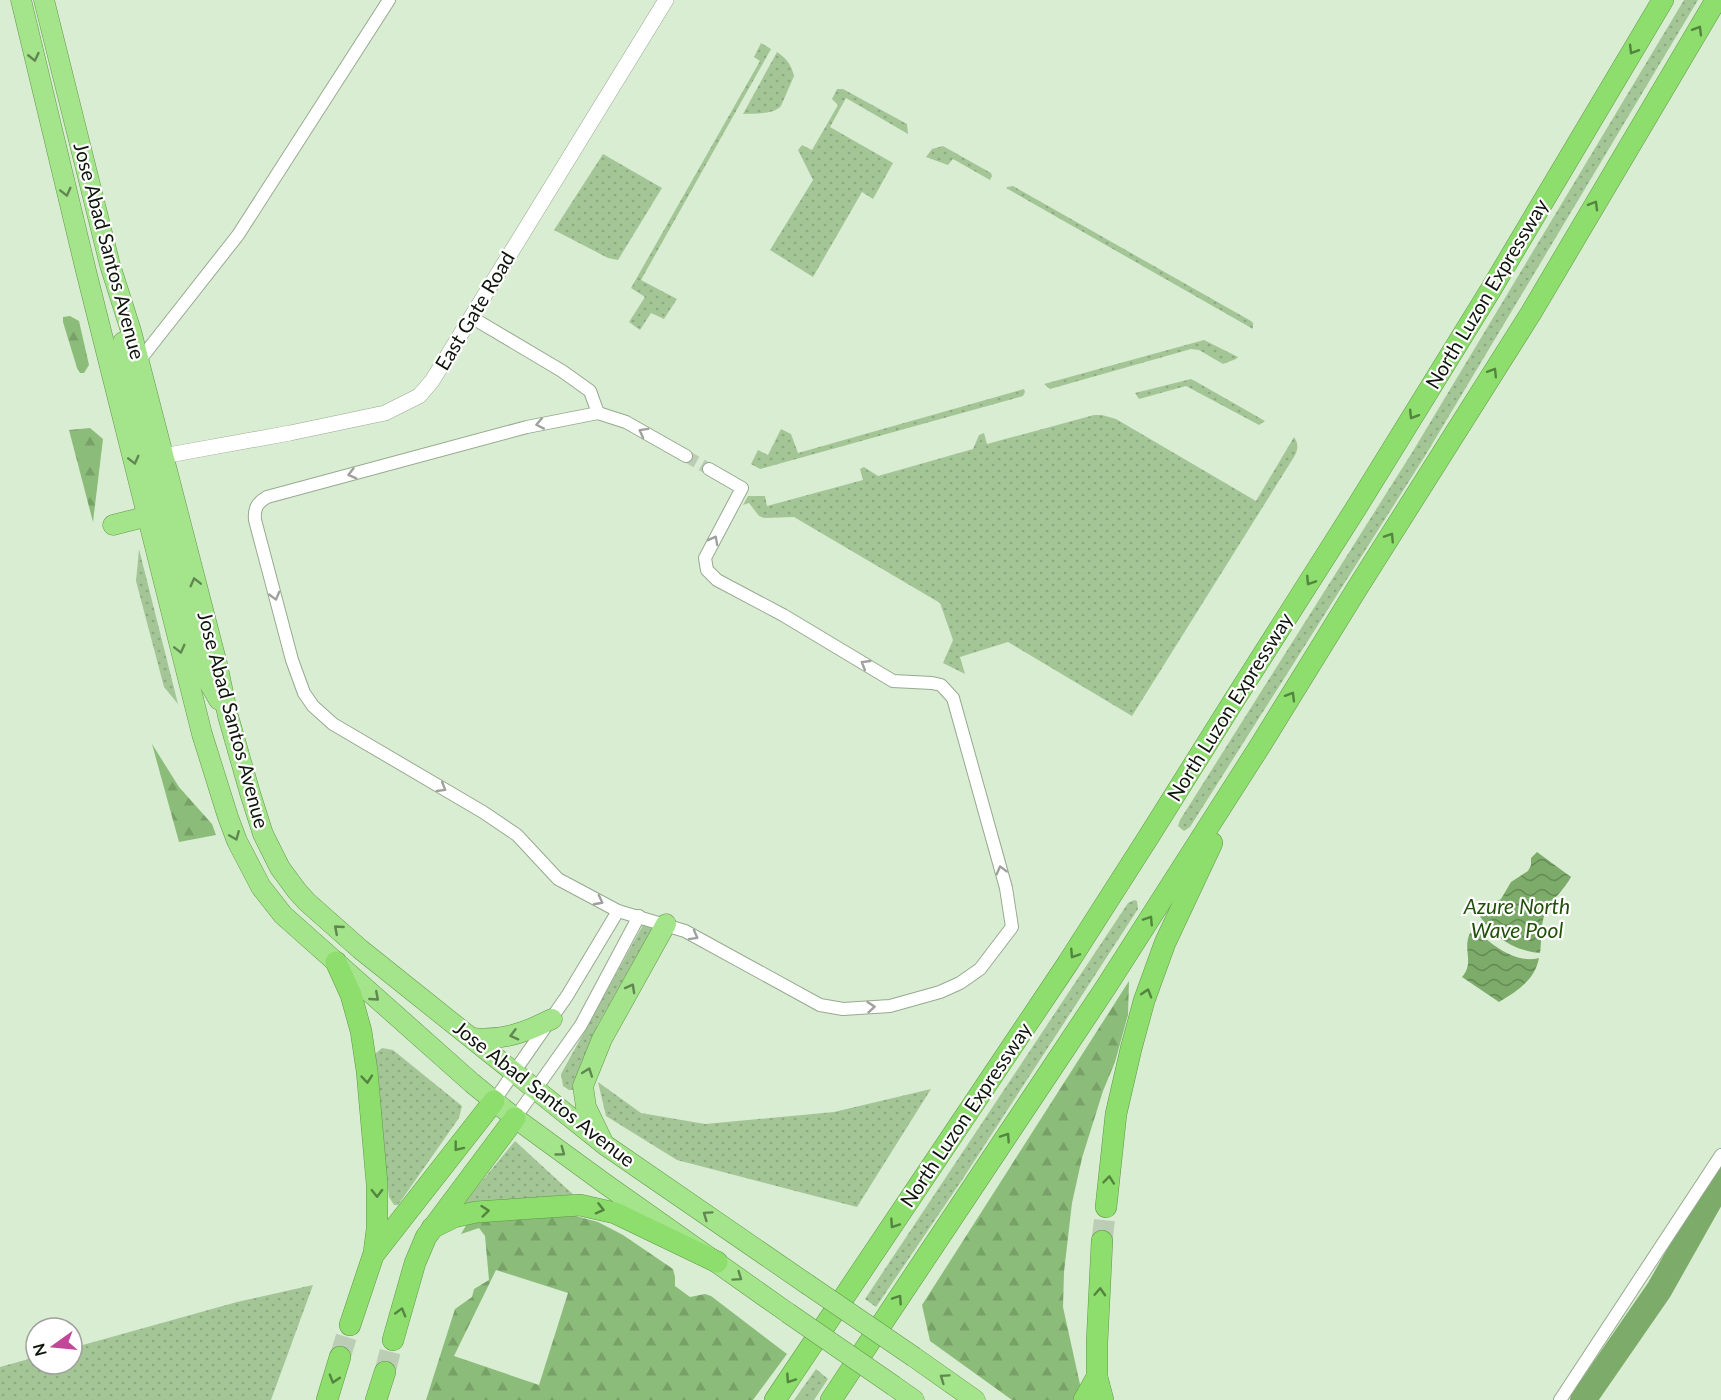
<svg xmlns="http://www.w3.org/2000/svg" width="1721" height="1400" viewBox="0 0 1721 1400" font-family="Lato,sans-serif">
  <defs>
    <pattern id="grass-dots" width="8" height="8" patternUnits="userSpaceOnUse" patternTransform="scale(1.5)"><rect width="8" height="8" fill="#a4c697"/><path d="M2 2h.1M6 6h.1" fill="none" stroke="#8ca981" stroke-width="1.8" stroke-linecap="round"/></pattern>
    <pattern id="forest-firs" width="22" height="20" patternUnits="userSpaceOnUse" patternTransform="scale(1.5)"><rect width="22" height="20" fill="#8cbc7a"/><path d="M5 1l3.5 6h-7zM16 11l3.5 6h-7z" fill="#78a168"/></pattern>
    <pattern id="water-waves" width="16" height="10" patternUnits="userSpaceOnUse" patternTransform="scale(1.5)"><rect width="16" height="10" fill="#7cab6a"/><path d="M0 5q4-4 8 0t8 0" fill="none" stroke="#648a55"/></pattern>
  </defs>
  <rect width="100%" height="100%" fill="#d9edd2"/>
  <!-- grass -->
  <g fill="url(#grass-dots)">
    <path d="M1684 0H1698L1425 456 1190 827 1184 831 1178 826 1180 820 1413 451Z"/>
    <path d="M761 43 771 49 641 280 677 299 664 319 651 313 640 330 629 322 645 297 631 288 760 61 754 57Z"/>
    <path d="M777 52C787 59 791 64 794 76L781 106C773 115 755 113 743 114Z"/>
    <path d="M837 89H843L907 124 908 134 846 98 830 127 893 163 873 199 862 192 813 277 770 250 813 180 798 150 802 145 812 150 838 105 832 99Z"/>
    <path d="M943 146 991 173 992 176 990 180 953 159 948 165 926 157 932 149Z"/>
    <path d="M603 154 662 188 618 260 608 258 554 230Z"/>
    <path d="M1013 186 1251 321 1253 323V329L1006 188 1007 187Z"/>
    <path d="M1204 340 1238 357 1236 359 1223 364 1199 350 1191 349 1050 389 1044 384Z"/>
    <path d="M1191 379 1195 381 1265 421 1259 425 1186 386 1139 399 1135 393Z"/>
    <path d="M1024 389 1025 392 1023 396 760 469 751 464 758 450 768 455 781 429 791 434 798 453Z"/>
    <path d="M1094 415H1102L1116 419 1256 501 1294 437C1299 444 1298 450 1294 457L1132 716 1008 642 960 657 965 674 943 663 953 640 940 603 794 517 764 518 759 516 749 503 743 505 748 496H765L767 506 863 480 860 469 864 467 878 476 973 449 979 435 984 433 987 444Z"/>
    <path d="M139 549 178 704 164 687 136 581Z"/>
    <path d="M1134 900 1137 901 1138 909 962 1180 876 1307 865 1299 1128 903Z"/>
    <path d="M646 923 651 927V931L597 1026V1037L574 1090H569L563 1086 561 1074 643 925Z"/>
    <path d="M382 1048 393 1050 462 1106 459 1118 398 1205H394L389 1197 374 1062 375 1054Z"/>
    <path d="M598 1082 641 1113 705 1124 834 1112 931 1089 857 1207 677 1160 606 1116Z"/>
    <path d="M515 1141 576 1197 463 1204Z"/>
    <path d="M313 1285 271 1400H0V1367L36 1357V1364H72V1348L237 1302Z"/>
    <path d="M816 1369 828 1379 814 1400H794Z"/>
  </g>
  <!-- forest -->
  <g fill="url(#forest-firs)" fill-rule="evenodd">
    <path d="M70 316 79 321 89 365 84 373H80L77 368 63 322V317Z"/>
    <path d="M90 428 103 439 93 522 69 430Z"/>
    <path d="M152 744 179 787 212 824 216 835 179 842Z"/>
    <path d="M1129 981 1128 1015 1115 1062 1103 1091 1082 1158 1072 1203 1064 1272 1063 1307 1081 1389 1075 1400H1012L930 1341 922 1305Z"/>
    <path d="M572 1215 598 1222 623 1235 673 1269 675 1277V1286L690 1297 705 1294 711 1296 787 1354 753 1400H426L455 1309 472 1297 474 1289 489 1280 485 1236 479 1228 461 1234 468 1222ZM496 1270 568 1293 539 1385 454 1356Z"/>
  </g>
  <!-- water -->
  <g fill="url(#water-waves)">
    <path d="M1537 852 1571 877C1565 889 1553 898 1546 911 1540 923 1542 940 1540 953 1513 951 1491 935 1477 912L1501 899 1511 882 1528 871 1531 865V858Z"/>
    <path d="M1478 931C1492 946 1517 964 1539 958 1535 980 1517 991 1499 1002L1462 977C1475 962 1462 950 1470 933Z"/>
  </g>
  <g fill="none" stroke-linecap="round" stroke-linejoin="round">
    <!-- river -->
    <path stroke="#7cab6a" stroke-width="26" d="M1583 1400 1659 1290 1721 1180"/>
    <!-- minor-tunnel -->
    <path stroke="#bbcdb4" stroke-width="12" stroke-dasharray="12 6" stroke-linecap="butt" d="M686 456 709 469"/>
    <!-- motorway-tunnel -->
    <g stroke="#bbcdb4" stroke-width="21" stroke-dasharray="21 10" stroke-linecap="butt">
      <path d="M1102 1241 1106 1207"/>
      <path d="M340 1357 350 1325"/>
      <path d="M385 1372 393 1340"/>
    </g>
    <defs>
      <g id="minor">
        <path d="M471 317 562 371 590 391 598 413"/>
        <path d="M139 361 238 235 389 0"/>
        <path d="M686 456 626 422 598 413 527 427 267 497C257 503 254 508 255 520L292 660 304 693 313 706 333 724 483 812 517 835 558 879 618 911 685 931 820 1005 843 1009 890 1006 940 992 960 983 980 969 1012 927 1006 888 953 698 941 685 932 683 893 681 783 615 717 580 707 570 705 558 742 488 709 469"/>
        <path d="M494 1101 567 996 618 911"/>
        <path d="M515 1118 535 1090 581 1025 639 916"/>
        <path d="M1560 1400 1721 1155"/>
      </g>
      <path id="tertiary" d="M163 456 290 433 385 413 419 396 432 381 666 0"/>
      <g id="trunk">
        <path d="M21 0 86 271 202 734 228 817 237 841 261 887 283 915 472 1083 515 1118 604 1183 788 1313"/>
        <path d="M44 0 110 265 131 331 217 664 228 716 250 793 263 834 280 868 297 891 307 902 360 949 605 1145 807 1284"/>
        <path d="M123 342 126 369 201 669 219 700"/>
        <path d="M113 525 160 513"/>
        <path d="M473 1038C503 1041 526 1032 552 1019"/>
        <path d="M602 1140 586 1107 583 1086 602 1039 666 924"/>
        <path d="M914 1357 975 1400"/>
        <path d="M894 1386 914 1400"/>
      </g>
      <g id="motorway">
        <path d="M336 962 351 995 361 1031 367 1071 377 1184V1229L374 1253 350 1325"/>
        <path d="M1106 1207 1116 1114 1131 1049 1144 1001 1165 943 1212 843"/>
        <path d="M432 1228 454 1217 476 1212 580 1205 615 1213 717 1262"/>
        <path d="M1102 1241 1097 1343V1377L1103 1400"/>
        <path d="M375 1253 494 1101"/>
        <path d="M393 1340 415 1263 426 1237 515 1118"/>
        <path d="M327 1400 340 1357"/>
        <path d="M376 1400 385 1372"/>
        <path d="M775 1400 1068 963 1151 833 1233 702 1358 505 1490 291 1663 0"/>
        <path d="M831 1400 1106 987 1260 746 1358 587 1531 313 1716 0"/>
        <path d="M1084 1400 1097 1377"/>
      </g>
    </defs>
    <!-- minor casing -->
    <use href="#minor" stroke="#97aa90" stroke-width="14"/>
    <!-- tertiary casing -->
    <use href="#tertiary" stroke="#97aa90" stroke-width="16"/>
    <!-- trunk casing -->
    <use href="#trunk" stroke="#61984a" stroke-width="21"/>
    <!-- motorway casing -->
    <use href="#motorway" stroke="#61984a" stroke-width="22"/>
    <!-- minor -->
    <use href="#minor" stroke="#fff" stroke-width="12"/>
    <!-- tertiary -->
    <use href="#tertiary" stroke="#fff" stroke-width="15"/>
    <!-- trunk -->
    <use href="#trunk" stroke="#a4e48a" stroke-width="20"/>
    <!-- motorway -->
    <use href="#motorway" stroke="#8dde6c" stroke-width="21"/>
    <defs>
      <g id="trunk-bridge">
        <path d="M807 1284 914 1357"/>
        <path d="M788 1313 894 1386"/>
      </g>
    </defs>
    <!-- trunk-bridge casing -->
    <use href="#trunk-bridge" stroke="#61984a" stroke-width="21" stroke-linecap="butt"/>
    <!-- trunk-bridge -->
    <use href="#trunk-bridge" stroke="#a4e48a" stroke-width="20"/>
  </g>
  <!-- one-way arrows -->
  <defs><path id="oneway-chevron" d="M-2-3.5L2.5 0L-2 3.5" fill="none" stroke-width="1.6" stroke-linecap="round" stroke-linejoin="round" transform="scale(1.5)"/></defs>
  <g stroke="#548440">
    <use href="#oneway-chevron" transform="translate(1698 30) rotate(-59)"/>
    <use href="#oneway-chevron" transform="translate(1633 50) rotate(121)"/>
    <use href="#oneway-chevron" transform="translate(1594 205) rotate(-60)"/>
    <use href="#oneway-chevron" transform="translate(1493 372) rotate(-58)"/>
    <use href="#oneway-chevron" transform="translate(1413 415) rotate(122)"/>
    <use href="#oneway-chevron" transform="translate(1390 537) rotate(-57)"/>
    <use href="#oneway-chevron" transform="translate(1310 581) rotate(123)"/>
    <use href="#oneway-chevron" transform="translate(1291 696) rotate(-59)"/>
    <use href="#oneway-chevron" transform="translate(1149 920) rotate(-57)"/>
    <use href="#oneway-chevron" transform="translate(1074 954) rotate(123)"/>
    <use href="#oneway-chevron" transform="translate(1147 993) rotate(-73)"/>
    <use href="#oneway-chevron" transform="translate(367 1079) rotate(85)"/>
    <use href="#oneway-chevron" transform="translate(1006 1137) rotate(-56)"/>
    <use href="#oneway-chevron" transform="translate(458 1147) rotate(128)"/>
    <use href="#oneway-chevron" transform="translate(1109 1180) rotate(-84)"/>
    <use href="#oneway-chevron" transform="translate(377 1193) rotate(89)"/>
    <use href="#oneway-chevron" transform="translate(600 1209) rotate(14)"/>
    <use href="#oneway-chevron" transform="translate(485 1211) rotate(-6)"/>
    <use href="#oneway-chevron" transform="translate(894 1224) rotate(124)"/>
    <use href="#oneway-chevron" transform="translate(1100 1292) rotate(-87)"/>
    <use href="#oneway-chevron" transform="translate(898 1299) rotate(-56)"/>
    <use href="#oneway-chevron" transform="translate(401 1312) rotate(-74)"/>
    <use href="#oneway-chevron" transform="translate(334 1379) rotate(107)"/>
    <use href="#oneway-chevron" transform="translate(790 1379) rotate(124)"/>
  </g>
  <g stroke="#608751">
    <use href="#oneway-chevron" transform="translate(34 57) rotate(77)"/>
    <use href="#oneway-chevron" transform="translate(66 192) rotate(76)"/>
    <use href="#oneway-chevron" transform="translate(134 460) rotate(76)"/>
    <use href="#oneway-chevron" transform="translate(195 582) rotate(-104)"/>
    <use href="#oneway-chevron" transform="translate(180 649) rotate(76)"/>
    <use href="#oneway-chevron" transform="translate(235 836) rotate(68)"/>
    <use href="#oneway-chevron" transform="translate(338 929) rotate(-139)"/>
    <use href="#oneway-chevron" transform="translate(631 988) rotate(-61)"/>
    <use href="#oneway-chevron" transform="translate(375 997) rotate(41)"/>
    <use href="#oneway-chevron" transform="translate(514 1035) rotate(165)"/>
    <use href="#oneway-chevron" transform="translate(588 1072) rotate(-70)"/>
    <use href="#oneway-chevron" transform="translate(561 1152) rotate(36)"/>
    <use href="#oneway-chevron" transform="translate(707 1215) rotate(-145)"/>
    <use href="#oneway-chevron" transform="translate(738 1277) rotate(35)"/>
    <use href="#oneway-chevron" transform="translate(944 1378) rotate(-145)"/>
  </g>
  <g stroke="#9fa19d">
    <use href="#oneway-chevron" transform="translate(540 424) rotate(169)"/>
    <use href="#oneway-chevron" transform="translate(643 432) rotate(-151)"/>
    <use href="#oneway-chevron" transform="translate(352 474) rotate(165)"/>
    <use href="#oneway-chevron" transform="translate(714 540) rotate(-62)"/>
    <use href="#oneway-chevron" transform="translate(275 596) rotate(75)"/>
    <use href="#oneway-chevron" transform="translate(865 664) rotate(-149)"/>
    <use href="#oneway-chevron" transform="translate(442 788) rotate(31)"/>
    <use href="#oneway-chevron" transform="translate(1001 870) rotate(-105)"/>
    <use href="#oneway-chevron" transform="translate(599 901) rotate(28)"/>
    <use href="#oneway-chevron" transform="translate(694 936) rotate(29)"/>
    <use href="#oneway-chevron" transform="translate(871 1007) rotate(-5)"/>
  </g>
  <g text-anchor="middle" stroke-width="4.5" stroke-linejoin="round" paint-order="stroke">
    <!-- street labels -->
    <g font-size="20" fill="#0e150b" stroke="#fff">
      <text transform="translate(109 251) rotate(75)" y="7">Jose Abad Santos Avenue</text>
      <text transform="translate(1487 294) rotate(-59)" y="7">North Luzon Expressway</text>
      <text transform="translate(475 311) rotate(-59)" y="7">East Gate Road</text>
      <text transform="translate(1230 707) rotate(-58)" y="7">North Luzon Expressway</text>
      <text transform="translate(233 720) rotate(75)" y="7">Jose Abad Santos Avenue</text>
      <text transform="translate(544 1094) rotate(38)" y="7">Jose Abad Santos Avenue</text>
      <text transform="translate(966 1115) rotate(-56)" y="7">North Luzon Expressway</text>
    </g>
    <!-- water labels -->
    <g font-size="21" font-style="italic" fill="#224f0a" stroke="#fff">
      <text x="1517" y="914">Azure North<tspan x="1517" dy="24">Wave Pool</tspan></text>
    </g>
  </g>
  <!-- north arrow -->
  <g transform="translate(54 1346) rotate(255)"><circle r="28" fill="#ffffff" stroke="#9fa19d" stroke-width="1.5"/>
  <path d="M0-4.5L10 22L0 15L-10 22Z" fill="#c14799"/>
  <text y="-9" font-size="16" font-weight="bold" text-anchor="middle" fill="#0e150b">N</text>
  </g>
</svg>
